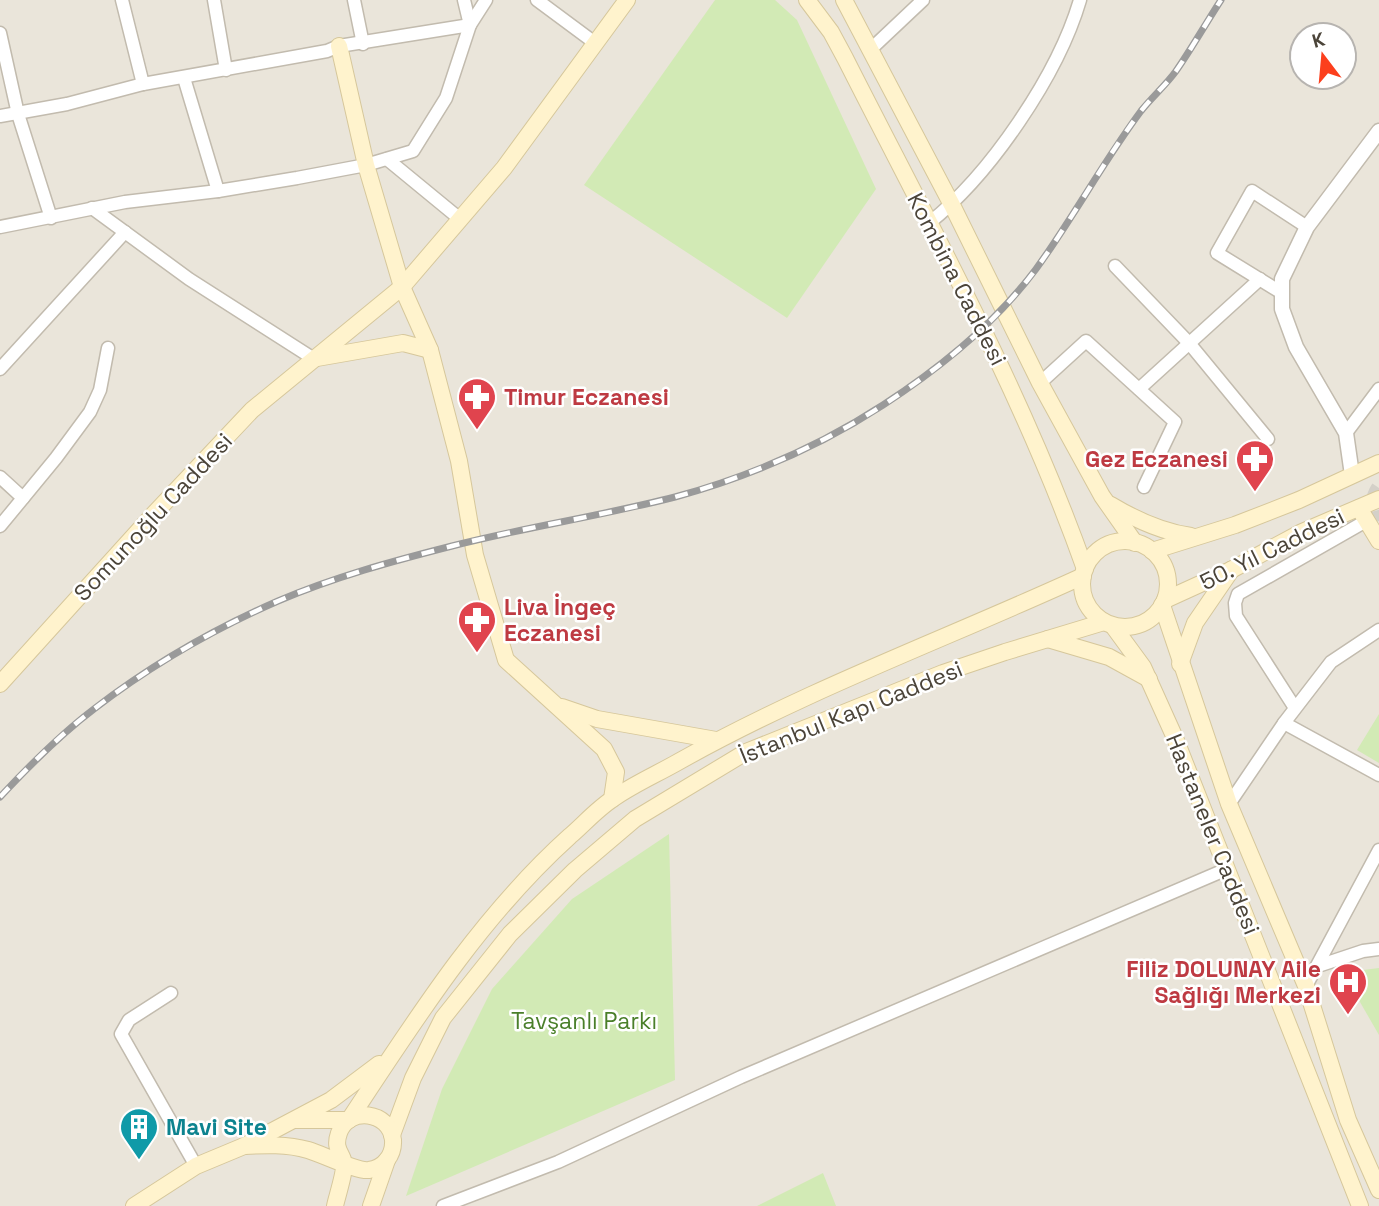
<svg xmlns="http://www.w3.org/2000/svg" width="1379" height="1206" viewBox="0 0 1379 1206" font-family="'Space Grotesk',sans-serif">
  <rect width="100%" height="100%" fill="#f6f3ec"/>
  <!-- residential -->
  <path fill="#eae5da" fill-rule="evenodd" d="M0 0H1379V1206H0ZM1302 35H1344V77H1302Z"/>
  <!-- green -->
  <g fill="#d2eab5">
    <path d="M715 0H775L797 20 876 189 787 318 584 185Z"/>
    <path d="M1379 714V763L1357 750Z"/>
    <path d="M669 834 675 1080 406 1196 442 1089 492 989 572 899Z"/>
    <path d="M1379 968V1035L1345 976 1363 970Z"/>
    <path d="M823 1173 836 1206H757Z"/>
  </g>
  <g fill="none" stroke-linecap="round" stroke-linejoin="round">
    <!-- secondary-tunnel -->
    <path stroke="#d4d0c8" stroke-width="16" stroke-dasharray="16 8" stroke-linecap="butt" d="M1379 488C1371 500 1374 508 1379 521"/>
    <defs>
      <g id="minor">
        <path d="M122 0 143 84"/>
        <path d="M214 0 226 70"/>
        <path d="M354 0 363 44"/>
        <path d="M537 0 595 43"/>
        <path d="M0 33 18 114 51 218"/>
        <path d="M871 49 923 0"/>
        <path d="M184 78 218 191"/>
        <path d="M0 116 67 104 143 84 327 51 339 46 470 25 486 0"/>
        <path d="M387 159 460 219"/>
        <path d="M92 208 189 279 314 359"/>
        <path d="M929 223C990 175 1058 75 1080 0"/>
        <path d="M0 227 125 202 218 191 297 178 366 165 413 151 446 98 470 25 464 0"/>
        <path d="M1115 266 1189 343 1268 439"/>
        <path d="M1282 293 1217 253 1252 191 1307 227"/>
        <path d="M0 369 125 232"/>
        <path d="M1040 383 1086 341 1175 422 1144 487"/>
        <path d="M1139 389 1260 279"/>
        <path d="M1346 433 1379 389"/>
        <path d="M0 477 23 498"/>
        <path d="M0 526 56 458 90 412 100 390 108 348"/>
        <path d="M1295 708 1236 616 1235 603 1238 594 1366 521"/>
        <path d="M1284 723 1379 775"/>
        <path d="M1229 804 1284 723 1331 662 1379 630"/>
        <path d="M1318 966 1363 951 1379 949"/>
        <path d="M1306 986 1379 850"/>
        <path d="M171 993 129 1020 121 1034 196 1166"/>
        <path d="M443 1206 558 1162 741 1077 1227 869"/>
      </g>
      <path id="tertiary" d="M1352 475 1346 433 1296 347 1282 309V279L1307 227 1379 131"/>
      <g id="secondary">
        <path d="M807 0 831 32 845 58C930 226 1022 391 1085 569"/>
        <path d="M844 0 952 205 1040 383 1102 496 1135 543"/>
        <path d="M339 46 366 165 402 287 430 350 459 461 475 555 506 660 604 749 616 772 612 799"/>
        <path d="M317 358 403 343 430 350"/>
        <path d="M1111 505C1136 520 1162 532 1191 536"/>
        <path d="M1359 508 1379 541"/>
        <circle cx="1125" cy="584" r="43"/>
        <path d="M1152 551 1235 525 1299 500 1379 463"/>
        <path d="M1165 600 1233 569 1302 532 1379 499"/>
        <path d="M1162 605 1229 804 1306 986 1348 1120 1379 1190"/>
        <path d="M1113 626 1143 667 1175 738 1360 1206"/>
        <path d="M1048 639 1109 657 1149 679"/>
        <path d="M1180 664 1195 623 1232 569"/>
        <path d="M0 684 151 517 252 410 402 287 504 168 627 0"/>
        <path d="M562 707 597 719 716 740"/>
        <path d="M296 1120H349C415 1020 480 917 570 836 584 824 598 808 614 798 634 784 657 774 678 762 808 689 948 638 1083 576"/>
        <path d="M392 1135 413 1078 443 1018 510 934 575 870 635 819 746 752 943 673 1005 652 1104 622"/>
        <path d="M244 1146C265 1145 287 1144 308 1150 322 1154 358 1172 369 1170 384 1168 394 1155 393 1140 390 1111 348 1106 339 1133 333 1150 343 1153 344 1164 345 1173 337 1196 335 1206"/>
        <path d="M134 1206 196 1166 244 1146 331 1100 379 1064"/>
        <path d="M371 1206 387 1160"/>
      </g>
    </defs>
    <!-- minor casing -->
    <use href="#minor" stroke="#c2bbae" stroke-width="15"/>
    <!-- tertiary casing -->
    <use href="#tertiary" stroke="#c2bbae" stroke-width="17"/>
    <!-- secondary casing -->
    <use href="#secondary" stroke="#d6c79b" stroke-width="18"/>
    <!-- minor -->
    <use href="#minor" stroke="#fff" stroke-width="12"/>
    <!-- tertiary -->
    <use href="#tertiary" stroke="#fff" stroke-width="14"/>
    <!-- secondary -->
    <use href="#secondary" stroke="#fff3cd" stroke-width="16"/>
    <defs>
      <path id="rail" d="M0 797C29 766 61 734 94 709 150 666 214 629 278 601 334 577 393 561 452 546 526 527 601 516 675 497 748 477 820 446 883 405 940 368 995 324 1036 269 1073 218 1103 162 1141 111 1152 97 1166 85 1176 71 1192 48 1206 23 1221 0"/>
    </defs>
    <!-- rail casing -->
    <use href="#rail" stroke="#9a9a9a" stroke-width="7"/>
    <!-- rail -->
    <use href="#rail" stroke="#fff" stroke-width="4.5" stroke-dasharray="13" stroke-linecap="butt"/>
  </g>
  <!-- icons -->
  <defs>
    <symbol id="pharmacy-pin" viewBox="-11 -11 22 30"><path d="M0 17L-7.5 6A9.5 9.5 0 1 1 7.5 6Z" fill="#e0444e" stroke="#fff"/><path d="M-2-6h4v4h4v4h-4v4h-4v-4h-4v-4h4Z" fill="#fff"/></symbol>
    <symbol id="hospital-pin" viewBox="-11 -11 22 30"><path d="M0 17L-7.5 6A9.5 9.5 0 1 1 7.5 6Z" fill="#e0444e" stroke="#fff"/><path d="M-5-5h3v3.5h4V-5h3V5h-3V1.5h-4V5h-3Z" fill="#fff"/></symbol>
    <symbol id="building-pin" viewBox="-11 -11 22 30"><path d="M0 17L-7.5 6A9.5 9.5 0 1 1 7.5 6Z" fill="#0f9aa8" stroke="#fff"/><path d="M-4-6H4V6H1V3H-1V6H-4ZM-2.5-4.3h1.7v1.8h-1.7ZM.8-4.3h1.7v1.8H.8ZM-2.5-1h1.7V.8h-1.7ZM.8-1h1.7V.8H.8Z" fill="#fff"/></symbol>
  </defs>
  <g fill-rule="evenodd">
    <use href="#pharmacy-pin" x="455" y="375" width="44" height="60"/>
    <use href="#pharmacy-pin" x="1233" y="437" width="44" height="60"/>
    <use href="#pharmacy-pin" x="455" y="598" width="44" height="60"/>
    <use href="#hospital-pin" x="1326" y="960" width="44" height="60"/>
    <use href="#building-pin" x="117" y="1105" width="44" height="60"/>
  </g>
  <g text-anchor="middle" stroke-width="5" stroke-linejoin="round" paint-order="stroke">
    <!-- street labels -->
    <g font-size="23" fill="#4b4439" stroke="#fff">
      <text transform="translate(957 279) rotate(63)" y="8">Kombina Caddesi</text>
      <text transform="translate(153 517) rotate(-47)" y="8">Somunoğlu Caddesi</text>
      <text transform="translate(1272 549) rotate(-26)" y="8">50. Yıl Caddesi</text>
      <text transform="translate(851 712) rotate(-22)" y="8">İstanbul Kapı Caddesi</text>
      <text transform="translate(1213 834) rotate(68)" y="8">Hastaneler Caddesi</text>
    </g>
    <!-- health labels -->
    <g font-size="23" font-weight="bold" fill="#be3a42" stroke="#fff" text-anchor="start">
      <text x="504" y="405">Timur Eczanesi</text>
      <text x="1228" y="467" text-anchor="end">Gez Eczanesi</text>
      <text x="504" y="615">Liva İngeç<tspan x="504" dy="26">Eczanesi</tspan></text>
      <text x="1321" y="977" text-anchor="end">Filiz DOLUNAY Aile<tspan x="1321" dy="26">Sağlığı Merkezi</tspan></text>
    </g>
    <!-- park labels -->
    <g font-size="23" fill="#4a7f2a" stroke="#fff">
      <text x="584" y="1029">Tavşanlı Parkı</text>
    </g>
    <!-- culture labels -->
    <g font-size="23" font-weight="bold" fill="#0d838f" stroke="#fff" text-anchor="start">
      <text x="166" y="1135">Mavi Site</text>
    </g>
  </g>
  <!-- north arrow -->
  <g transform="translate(1323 56) rotate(344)"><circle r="33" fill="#ffffff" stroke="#b7b4b0" stroke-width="2"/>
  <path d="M0-5L12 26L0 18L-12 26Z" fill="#fc3f1d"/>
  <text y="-10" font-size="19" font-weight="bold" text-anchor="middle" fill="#4b4439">K</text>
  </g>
</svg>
